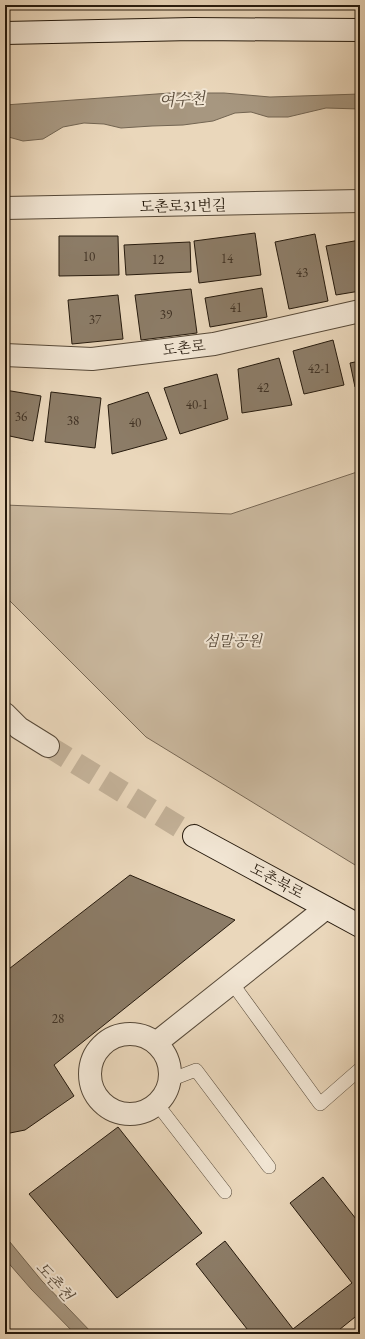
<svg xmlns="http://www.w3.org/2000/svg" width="365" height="1339" viewBox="0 0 365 1339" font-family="'EB Garamond','Noto Serif KR',serif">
  <rect width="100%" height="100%" fill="#ead7bb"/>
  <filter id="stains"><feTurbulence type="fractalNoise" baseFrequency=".005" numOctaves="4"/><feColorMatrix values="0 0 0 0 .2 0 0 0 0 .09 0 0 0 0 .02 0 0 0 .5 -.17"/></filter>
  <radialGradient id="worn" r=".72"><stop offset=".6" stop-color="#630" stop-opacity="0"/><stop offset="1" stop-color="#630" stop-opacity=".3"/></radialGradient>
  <!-- green -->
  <path fill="#c9b79d" stroke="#786855" d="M360 471V868L146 737 5 596V505L231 514Z"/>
  <!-- water -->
  <g fill="#a79780" stroke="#736552">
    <path d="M170 93H224L270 97 360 94V109L326 108 288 117H268L251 112 235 113 213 121 183 125 152 126 121 128 104 124 84 123 63 127 43 139 23 141 5 136V105Z"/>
    <path d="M5 1236 42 1281 93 1334H75L31 1289 5 1259Z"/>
  </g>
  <!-- building -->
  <g fill="#8c7c67" stroke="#261a0d">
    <path d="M255 233 261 275 199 283 194 241Z"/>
    <path d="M315 234 328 301 289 309 275 242Z"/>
    <path d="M59 236H118L119 275 59 276Z"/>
    <path d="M360 240V291L336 295 326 246Z"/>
    <path d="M190 242 191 272 126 275 124 245Z"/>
    <path d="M262 288 267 317 210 327 205 298Z"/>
    <path d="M191 289 197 333 141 340 135 295Z"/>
    <path d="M118 295 123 339 72 344 68 300Z"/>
    <path d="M333 340 344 385 304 394 293 351Z"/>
    <path d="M279 358 292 405 242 413 238 369Z"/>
    <path d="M360 361V386L355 387 350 363Z"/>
    <path d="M217 374 228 419 180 434 164 388Z"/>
    <path d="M5 390 41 396 33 441 5 435Z"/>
    <path d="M51 392 101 398 95 448 45 442Z"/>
    <path d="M148 392 167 439 112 454 108 405Z"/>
    <path d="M130 875 235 920 54 1065 74 1096 25 1130 5 1134V972Z"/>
    <path d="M118 1127 202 1233 117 1298 29 1194Z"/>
    <path d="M323 1177 360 1224V1313L334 1334H251L196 1264 225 1241 293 1329 352 1283 290 1203Z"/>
  </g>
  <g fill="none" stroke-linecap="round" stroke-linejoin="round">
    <!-- street-tunnel -->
    <path stroke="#c3b198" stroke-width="22" stroke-dasharray="22 11" stroke-linecap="butt" d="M48 746 194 836"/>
    <defs>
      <g id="lane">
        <path d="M232 983 320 1104 360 1069"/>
        <path d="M170 1080 196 1070 269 1167"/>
        <path d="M157 1104 225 1192"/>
      </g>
      <g id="street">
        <path d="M5 208 360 201"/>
        <path d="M5 355 92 359 214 344 360 311"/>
        <path d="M5 714 19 728 48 746"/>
        <circle cx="130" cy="1074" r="40"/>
        <path d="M156 1043 326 908"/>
      </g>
      <g id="secondary">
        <path d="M5 33 192 29 360 30"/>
        <path d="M194 836 360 926"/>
      </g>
    </defs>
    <!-- lane casing -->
    <use href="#lane" stroke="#574938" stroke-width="14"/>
    <!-- street casing -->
    <use href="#street" stroke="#574938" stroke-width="24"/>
    <!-- secondary casing -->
    <use href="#secondary" stroke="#261a0d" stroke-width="24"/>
    <!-- lane -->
    <use href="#lane" stroke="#f1e5d3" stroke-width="13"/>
    <!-- street -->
    <use href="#street" stroke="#f1e5d3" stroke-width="22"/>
    <!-- secondary -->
    <use href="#secondary" stroke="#f1e5d3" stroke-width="22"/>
  </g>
  <g text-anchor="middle" stroke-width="4" stroke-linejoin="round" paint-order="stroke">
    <!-- number labels -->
    <g font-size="13" fill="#403224">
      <text x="89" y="261">10</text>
      <text x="227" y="263">14</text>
      <text x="158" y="264">12</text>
      <text x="302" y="277">43</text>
      <text x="236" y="312">41</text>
      <text x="166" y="319">39</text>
      <text x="95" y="324">37</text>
      <text x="319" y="373">42-1</text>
      <text x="263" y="392">42</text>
      <text x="197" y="409">40-1</text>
      <text x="21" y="421">36</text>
      <text x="73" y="425">38</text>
      <text x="135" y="427">40</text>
      <text x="58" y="1023">28</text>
    </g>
    <!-- street labels -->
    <g font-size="15" fill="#261a0d" stroke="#f1e5d3">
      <text transform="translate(183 206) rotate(-1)" y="5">도촌로31번길</text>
      <text transform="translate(184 348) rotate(-7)" y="5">도촌로</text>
      <text transform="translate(277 881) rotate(28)" y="5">도촌북로</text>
    </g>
    <!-- park labels -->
    <g font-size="15" font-style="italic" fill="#574938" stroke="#f1e5d3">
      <text x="233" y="646">섬말공원</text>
    </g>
    <!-- water labels -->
    <g font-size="16" font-style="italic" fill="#5a4c3b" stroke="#f1e5d3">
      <text transform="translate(182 99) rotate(-3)" y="6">여수천</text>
      <text transform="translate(55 1281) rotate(48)" y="6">도촌천</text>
    </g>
  </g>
  <!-- margin -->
  <rect width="365" height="1339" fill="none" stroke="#ead7bb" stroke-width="20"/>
  <rect x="6" y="6" width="353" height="1327" fill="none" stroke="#261a0d" stroke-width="2"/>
  <rect x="10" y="10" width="345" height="1319" fill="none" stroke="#261a0d"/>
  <rect width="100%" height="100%" filter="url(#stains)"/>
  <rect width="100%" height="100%" fill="url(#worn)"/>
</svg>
